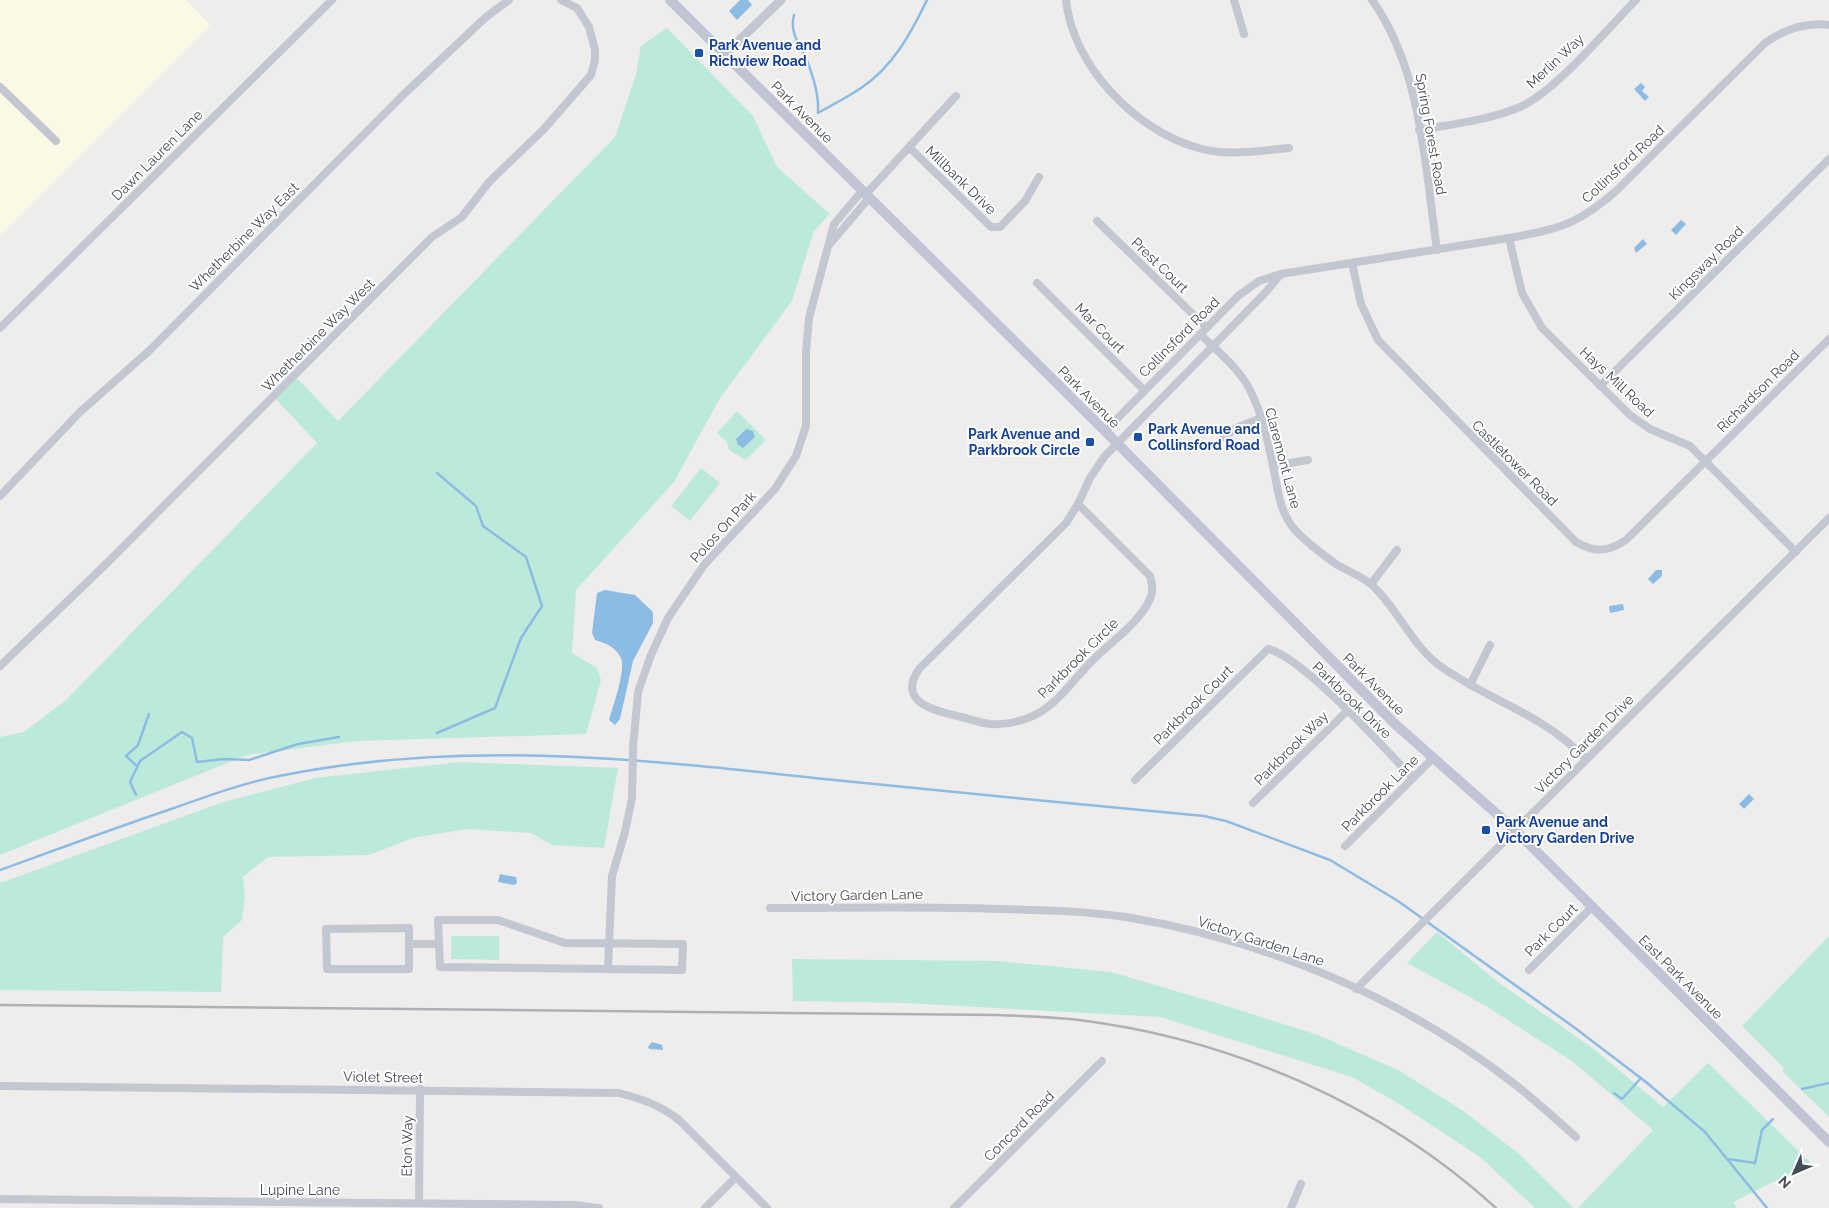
<svg xmlns="http://www.w3.org/2000/svg" width="1829" height="1208" viewBox="0 0 1829 1208" font-family="Raleway,sans-serif">
  <rect width="100%" height="100%" fill="#efedec"/>
  <!-- commercial -->
  <path fill="#faf9e5" d="M0 0H186L210 25 0 235Z"/>
  <!-- green -->
  <g fill="#bceada">
    <path d="M667 28 753 116 777 167 830 214 814 231 792 301 720 398 674 482 576 590 572 653 597 668 601 680 586 734 357 741 247 755 0 855V737L24 732 66 700 317 443 274 397 295 376 338 421 615 137 636 74 641 46Z"/>
    <path d="M737 411 766 440 746 460 729 450 727 442 717 433Z"/>
    <path d="M701 468 720 483 690 521 671 506Z"/>
    <path d="M460 762 618 768 604 848 552 845 531 833 467 829 413 838 369 855 268 857 243 877 245 896 242 920 223 937 221 992 0 990V883L223 802 315 778Z"/>
    <path d="M1437 932 1498 982 1594 1049 1663 1107 1708 1063 1811 1163 1733 1202 1737 1208H1578L1653 1130 1573 1062 1486 1006 1407 963Z"/>
    <path d="M451 936H499V960L451 959Z"/>
    <path d="M1829 936V1117L1783 1072V1067L1742 1026Z"/>
    <path d="M792 959 997 961 1111 972 1220 1004 1318 1035 1398 1070 1462 1110 1518 1153 1574 1208H1535L1480 1157 1396 1102 1352 1077 1160 1017 904 1003 793 1001Z"/>
  </g>
  <!-- water -->
  <g fill="#8cbce4">
    <path d="M740 0H748L752 5 737 20 729 11Z"/>
    <path d="M1641 83 1645 87 1642 91 1649 97 1645 101 1634 89Z"/>
    <path d="M1681 220 1686 224 1676 235 1671 230Z"/>
    <path d="M1643 239 1647 244 1636 253 1634 248Z"/>
    <path d="M746 429 753 431 755 437 743 448 738 445 736 439Z"/>
    <path d="M1656 570H1662V576L1653 584 1648 579Z"/>
    <path d="M605 590 635 595 653 612V623L633 661 620 719 615 725 609 720C613 706 626 670 621 658 616 647 605 643 595 640L592 633 597 593Z"/>
    <path d="M1623 604 1624 610 1610 613 1609 606Z"/>
    <path d="M1749 794 1754 799 1744 809 1739 804Z"/>
    <path d="M500 874 516 877 517 883 514 885 498 882Z"/>
    <path d="M652 1042 662 1045 663 1050 649 1049 648 1047Z"/>
  </g>
  <g fill="none" stroke-linecap="round" stroke-linejoin="round">
    <!-- stream -->
    <g stroke="#8cbce4" stroke-width="2.5">
      <path d="M794 15C789 34 801 46 808 63 814 80 819 95 818 113"/>
      <path d="M818 113C832 105 848 97 861 88 893 67 911 33 927 0"/>
      <path d="M437 473 476 506 483 526 526 557 542 606 521 638 495 708 437 733"/>
      <path d="M137 766 126 756 138 745 149 714"/>
      <path d="M136 795 130 782 140 761 182 732 192 738 197 762 224 759 249 760 298 744 339 737"/>
      <path d="M0 870C58 849 115 828 174 808 208 796 243 783 279 776 463 739 641 759 824 779 951 792 1077 804 1204 816L1226 821 1330 860 1398 901 1575 1028 1646 1082 1705 1132 1767 1208"/>
      <path d="M1802 1089 1829 1083"/>
      <path d="M1614 1093 1622 1099 1641 1078"/>
      <path d="M1728 1159 1755 1163 1762 1130 1773 1119"/>
    </g>
    <!-- minor -->
    <g stroke="#c3c7d2" stroke-width="8">
      <path d="M1066 0C1072 64 1134 129 1195 147 1226 157 1258 151 1289 148"/>
      <path d="M1234 0 1244 34"/>
      <path d="M1372 0C1422 70 1425 167 1437 250"/>
      <path d="M0 87 56 141"/>
      <path d="M1419 130C1453 124 1489 120 1520 107 1556 91 1607 29 1636 0"/>
      <path d="M910 148 991 227H1000L1025 201 1039 177"/>
      <path d="M865 195 956 96"/>
      <path d="M1097 221 1206 327"/>
      <path d="M1509 238 1522 293 1542 328 1630 415 1650 429 1690 446 1796 552"/>
      <path d="M829 245 869 198"/>
      <path d="M1352 263 1361 304 1378 340 1576 542C1595 553 1608 552 1626 540L1829 339"/>
      <path d="M1037 283 1144 390"/>
      <path d="M0 328 332 0"/>
      <path d="M1200 334C1217 351 1239 368 1250 390 1262 414 1268 441 1273 466 1278 489 1279 512 1295 530 1306 542 1322 554 1336 564 1347 571 1362 576 1372 585 1399 610 1412 647 1443 668 1494 703 1541 713 1586 759"/>
      <path d="M1600 386 1829 159"/>
      <path d="M1105 431 1238 296 1259 281 1281 274 1509 238C1559 229 1577 225 1616 191L1765 43C1785 29 1805 22 1829 25"/>
      <path d="M1224 437 1236 428 1261 418"/>
      <path d="M1273 466 1308 460"/>
      <path d="M0 496 80 412 150 350 402 96 486 17 509 0"/>
      <path d="M1078 504 1150 576C1152 584 1154 591 1150 599 1139 623 1112 641 1093 660 1073 679 1056 708 1028 718 1017 722 1002 725 990 724 981 723 970 719 961 717 936 711 896 703 919 669L1066 523Z"/>
      <path d="M1078 504 1090 478 1104 457 1265 293 1281 274"/>
      <path d="M1371 584 1397 550"/>
      <path d="M0 666 105 565 432 237 462 217 489 182 544 129 591 75 595 60V50L589 27 577 8 561 0"/>
      <path d="M1470 685 1490 645"/>
      <path d="M1135 780 1268 649C1302 656 1385 749 1413 778"/>
      <path d="M1253 803 1347 711"/>
      <path d="M1345 846 1433 758"/>
      <path d="M770 908C846 908 923 906 1000 909 1042 910 1084 911 1126 917 1266 940 1405 998 1517 1086 1537 1102 1557 1120 1576 1137"/>
      <path d="M438 920H498L565 943 683 944 682 970 440 967Z"/>
      <path d="M409 928V969H327L326 929Z"/>
      <path d="M409 944H439"/>
      <path d="M608 969 612 876 625 832 632 798 633 747 638 692 651 655 668 618 704 565 775 489 796 456 806 426V351L809 318 834 224 862 191"/>
      <path d="M1529 970 1592 907"/>
      <path d="M1356 989 1829 518"/>
      <path d="M0 1086 619 1093C642 1099 660 1105 679 1120L767 1208"/>
      <path d="M0 1199 574 1205 599 1208"/>
      <path d="M419 1203 420 1089"/>
      <path d="M705 1208 736 1177"/>
      <path d="M954 1208 1102 1061"/>
      <path d="M1291 1208 1301 1184"/>
    </g>
    <!-- tertiary -->
    <path stroke="#c3c7d2" stroke-width="9" d="M725 54 781 0"/>
    <!-- secondary -->
    <path stroke="#c0c4d4" stroke-width="10" d="M670 0 1105 431 1395 724 1515 830 1829 1142"/>
    <!-- rail -->
    <path stroke="#afafb6" stroke-width="2.5" d="M0 1005 996 1015C1024 1016 1052 1017 1079 1020 1231 1039 1382 1104 1496 1208"/>
  </g>
  <!-- markers -->
  <g fill="#1a4fb4" stroke="#fff" stroke-width="2">
    <rect x="694" y="48" width="10" height="10" rx="2.5"/>
    <rect x="1133" y="432" width="10" height="10" rx="2.5"/>
    <rect x="1085" y="437" width="10" height="10" rx="2.5"/>
    <rect x="1481" y="825" width="10" height="10" rx="2.5"/>
  </g>
  <g text-anchor="middle" stroke-width="4" stroke-linejoin="round" paint-order="stroke">
    <!-- transit labels -->
    <g font-size="14" font-weight="bold" fill="#164399" stroke="#fff" text-anchor="start">
      <text x="709" y="50">Park Avenue and<tspan x="709" dy="16">Richview Road</tspan></text>
      <text x="1148" y="434">Park Avenue and<tspan x="1148" dy="16">Collinsford Road</tspan></text>
      <text x="1080" y="439" text-anchor="end">Park Avenue and<tspan x="1080" dy="16">Parkbrook Circle</tspan></text>
      <text x="1496" y="827">Park Avenue and<tspan x="1496" dy="16">Victory Garden Drive</tspan></text>
    </g>
    <!-- street labels -->
    <g font-size="14" fill="#464b58" stroke="#fff">
      <text transform="translate(1555 61) rotate(-43)" y="5">Merlin Way</text>
      <text transform="translate(802 112) rotate(45)" y="5">Park Avenue</text>
      <text transform="translate(1431 134) rotate(80)" y="5">Spring Forest Road</text>
      <text transform="translate(157 155) rotate(-45)" y="5">Dawn Lauren Lane</text>
      <text transform="translate(1623 164) rotate(-43)" y="5">Collinsford Road</text>
      <text transform="translate(961 180) rotate(44)" y="5">Millbank Drive</text>
      <text transform="translate(244 237) rotate(-45)" y="5">Whetherbine Way East</text>
      <text transform="translate(1706 263) rotate(-45)" y="5">Kingsway Road</text>
      <text transform="translate(1160 265) rotate(44)" y="5">Prest Court</text>
      <text transform="translate(1100 328) rotate(45)" y="5">Mar Court</text>
      <text transform="translate(318 335) rotate(-45)" y="5">Whetherbine Way West</text>
      <text transform="translate(1179 337) rotate(-45)" y="5">Collinsford Road</text>
      <text transform="translate(1617 382) rotate(43)" y="5">Hays Mill Road</text>
      <text transform="translate(1758 391) rotate(-45)" y="5">Richardson Road</text>
      <text transform="translate(1089 397) rotate(45)" y="5">Park Avenue</text>
      <text transform="translate(1283 458) rotate(75)" y="5">Claremont Lane</text>
      <text transform="translate(1515 463) rotate(45)" y="5">Castletower Road</text>
      <text transform="translate(723 527) rotate(-48)" y="5">Polos On Park</text>
      <text transform="translate(1078 658) rotate(-45)" y="5">Parkbrook Circle</text>
      <text transform="translate(1374 684) rotate(45)" y="5">Park Avenue</text>
      <text transform="translate(1352 700) rotate(44)" y="5">Parkbrook Drive</text>
      <text transform="translate(1193 705) rotate(-45)" y="5">Parkbrook Court</text>
      <text transform="translate(1584 744) rotate(-45)" y="5">Victory Garden Drive</text>
      <text transform="translate(1291 748) rotate(-45)" y="5">Parkbrook Way</text>
      <text transform="translate(1380 793) rotate(-45)" y="5">Parkbrook Lane</text>
      <text transform="translate(857 895) rotate(-1)" y="5">Victory Garden Lane</text>
      <text transform="translate(1551 930) rotate(-45)" y="5">Park Court</text>
      <text transform="translate(1261 941) rotate(18)" y="5">Victory Garden Lane</text>
      <text transform="translate(1681 977) rotate(45)" y="5">East Park Avenue</text>
      <text transform="translate(383 1077) rotate(1)" y="5">Violet Street</text>
      <text transform="translate(1019 1126) rotate(-45)" y="5">Concord Road</text>
      <text transform="translate(407 1146) rotate(-89)" y="5">Eton Way</text>
      <text x="300" y="1195">Lupine Lane</text>
    </g>
  </g>
  <!-- north arrow -->
  <g transform="translate(1794 1173) rotate(225)" stroke="#ffffff" stroke-width="4" paint-order="stroke">
  <path d="M0-4L9 19L0 12L-9 19Z" fill="#464b58"/>
  <text y="-8" font-size="14" font-weight="bold" text-anchor="middle" fill="#464b58">N</text>
  </g>
</svg>
